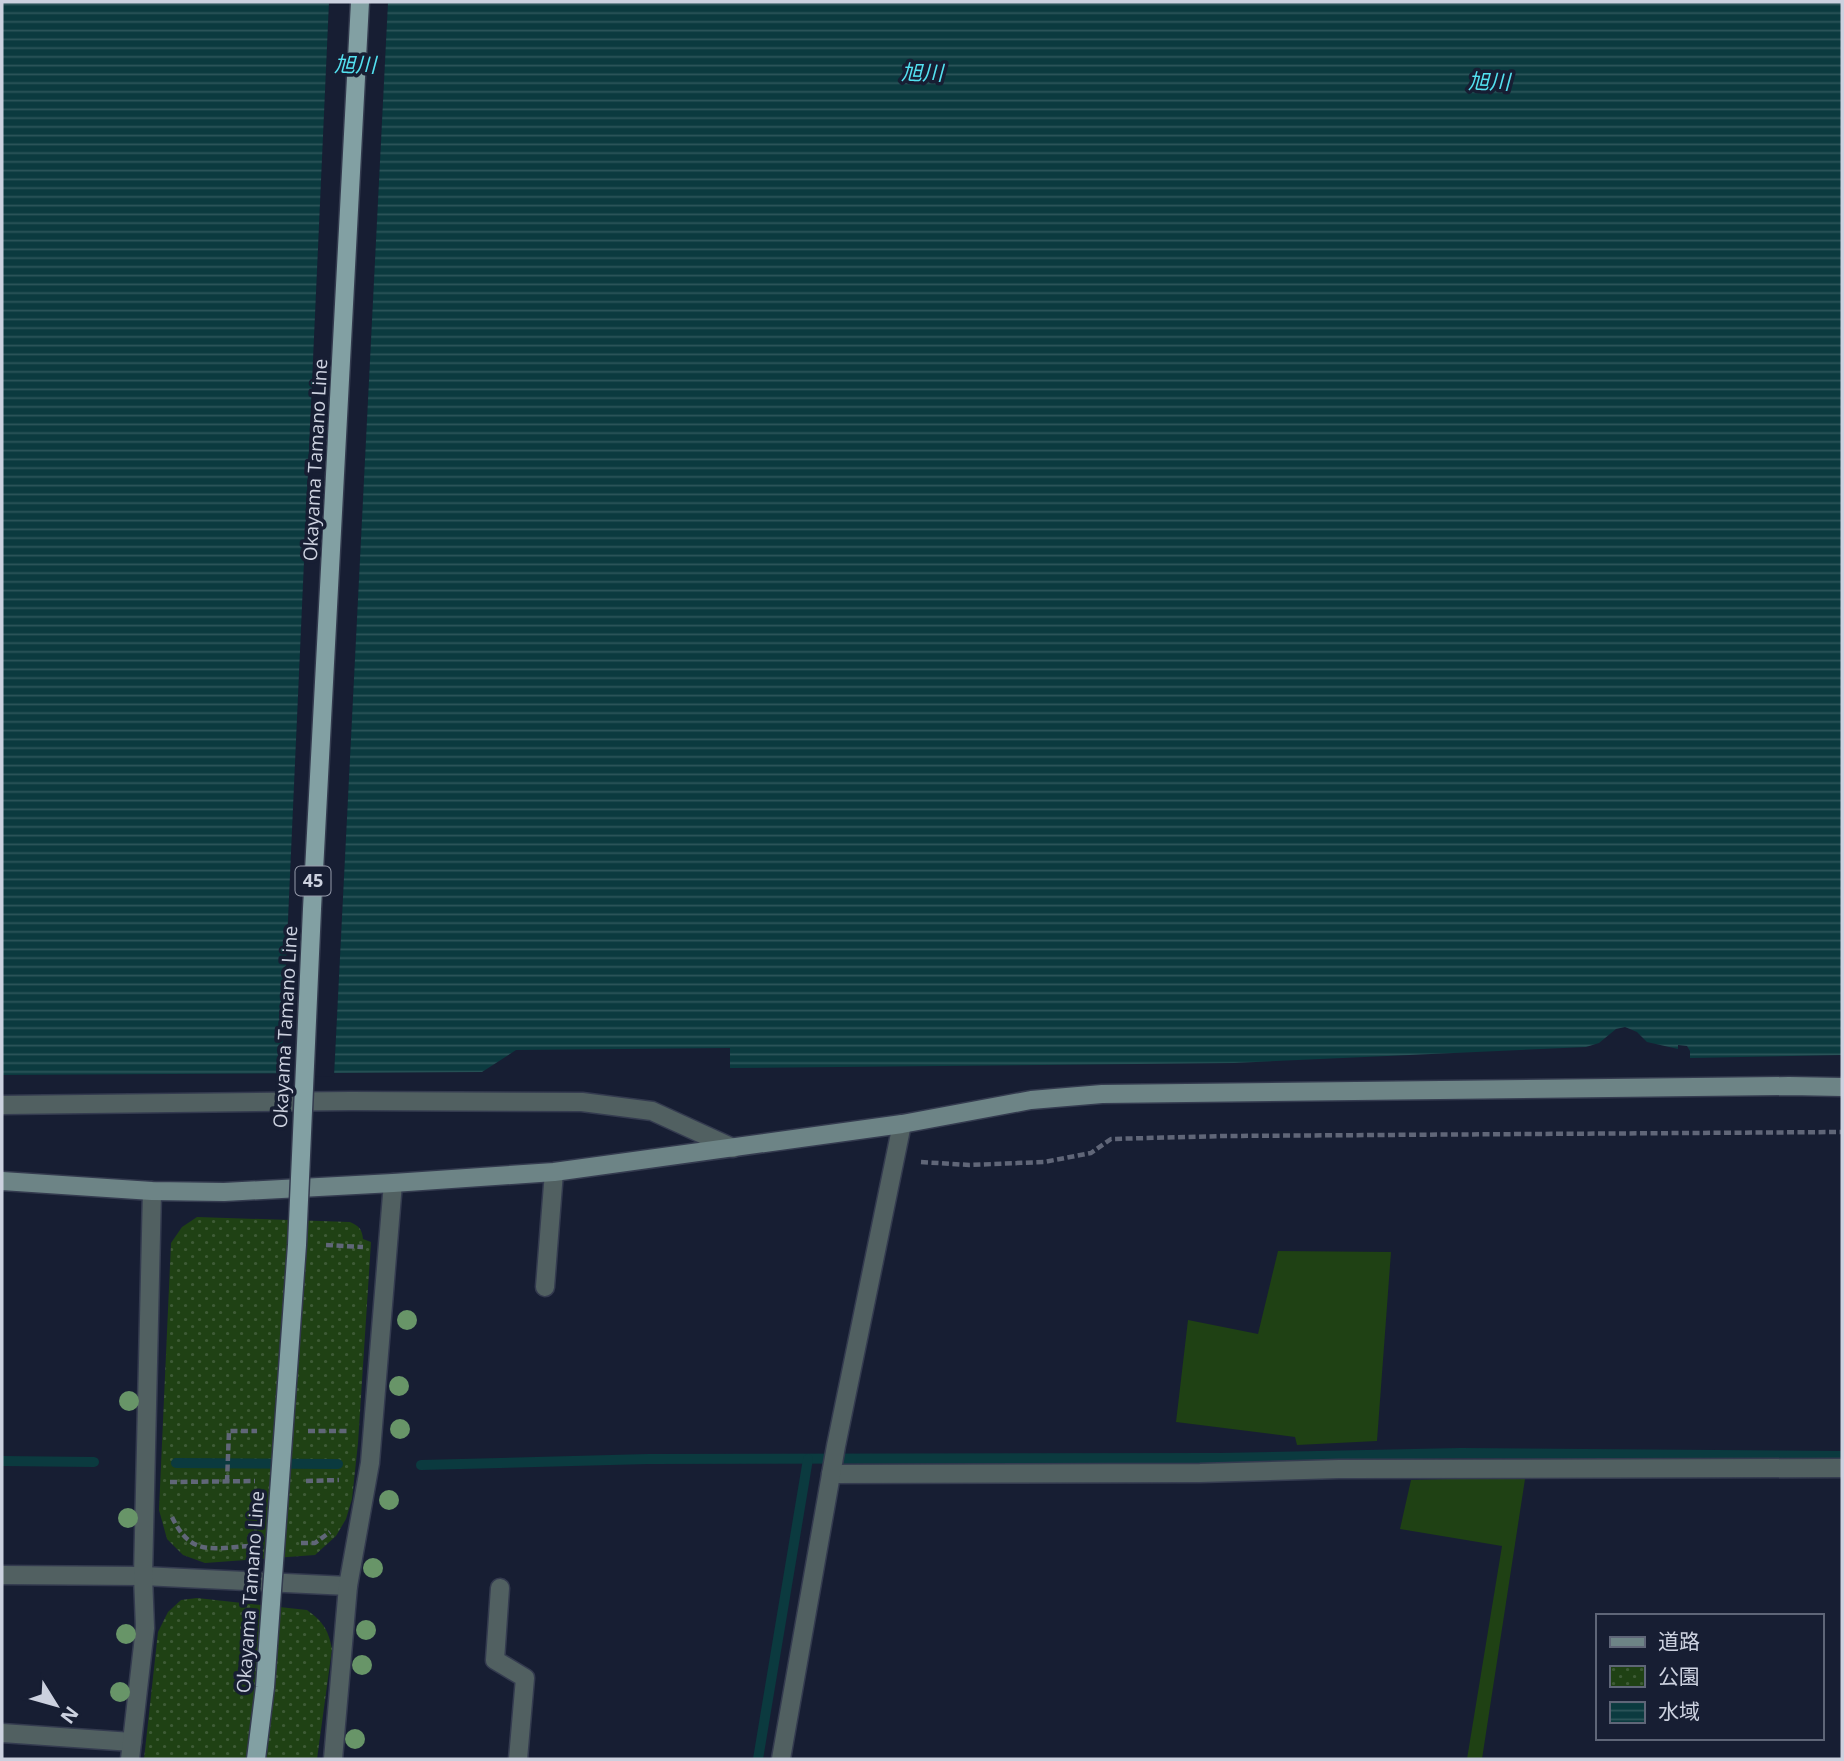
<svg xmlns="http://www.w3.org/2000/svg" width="1844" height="1761" viewBox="0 0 1844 1761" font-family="'Open Sans','Noto Sans JP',sans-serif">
  <defs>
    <pattern id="park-dots" width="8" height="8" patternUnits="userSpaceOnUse" patternTransform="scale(1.75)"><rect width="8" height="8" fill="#1f4114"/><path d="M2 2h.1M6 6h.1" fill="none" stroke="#3e5b36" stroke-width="1.8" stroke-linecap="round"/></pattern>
    <pattern id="water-rules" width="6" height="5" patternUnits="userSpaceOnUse" patternTransform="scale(1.75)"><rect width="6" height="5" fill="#0b3a3f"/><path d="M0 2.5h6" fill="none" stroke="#2d555a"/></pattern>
  </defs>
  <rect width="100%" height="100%" fill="#171e33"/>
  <!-- grass -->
  <g fill="#1f4114">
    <path d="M1278 1251 1391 1252 1377 1441 1297 1445 1295 1437 1176 1422 1188 1320 1258 1334Z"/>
    <path d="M1484 1478 1525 1479 1482 1759H1467L1502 1546 1400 1529 1411 1480Z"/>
  </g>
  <!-- park -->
  <g fill="url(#park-dots)">
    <path d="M197 1217 350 1222C359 1226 362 1229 363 1239L371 1242 358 1443 352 1499 346 1519 336 1536 315 1555 205 1563 183 1555 167 1539 159 1510 171 1243 182 1227Z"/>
    <path d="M197 1598 307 1610C323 1622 328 1629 332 1649L317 1759H144L158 1632 168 1612 181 1600Z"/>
  </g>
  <!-- water -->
  <path fill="url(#water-rules)" d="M2 2H1842V1055L1690 1058V1051L1687 1046 1678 1045V1049L1647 1042 1637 1032 1625 1027 1616 1029 1599 1043 1586 1047 1234 1063 730 1068V1048L516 1050 482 1072 2 1075Z"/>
  <!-- pier -->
  <path fill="#171e33" d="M329 2H388L334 1076 281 1077Z"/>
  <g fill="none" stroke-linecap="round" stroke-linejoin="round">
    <!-- stream -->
    <g stroke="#0b3a3f" stroke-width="10">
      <path d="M2 1461 94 1462"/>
      <path d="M176 1463 338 1464"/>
      <path d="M421 1465 648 1459 1220 1458 1461 1453 1842 1456"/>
      <path d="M758 1759 808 1459"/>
    </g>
    <defs>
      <g id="street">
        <path d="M2 1105 351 1101 582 1102 652 1111 733 1148"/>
        <path d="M545 1287 554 1172"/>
        <path d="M831 1474 1200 1473 1339 1469 1842 1468"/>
        <path d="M2 1575 143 1576 348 1586"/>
        <path d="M500 1588 495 1660 525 1678 518 1759"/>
        <path d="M2 1733 132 1742"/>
        <path d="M130 1759 145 1628 143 1576 152 1191"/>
        <path d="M333 1759 348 1586 370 1463 393 1183"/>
        <path d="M781 1759 836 1446 902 1124"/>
      </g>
      <path id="secondary" d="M2 1181 152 1191 224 1192 393 1183 554 1172 902 1124 1031 1100 1102 1094 1789 1086 1842 1087"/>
    </defs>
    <!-- street casing -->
    <use href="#street" stroke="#343b4f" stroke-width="21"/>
    <!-- secondary casing -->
    <use href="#secondary" stroke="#343b4f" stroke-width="21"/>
    <!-- path -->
    <g stroke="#606678" stroke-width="4.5" stroke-dasharray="7 3.5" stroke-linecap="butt">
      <path d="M921 1162 969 1165 1044 1162 1091 1153 1111 1139 1224 1136 1842 1132"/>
      <path d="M326 1245 363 1247"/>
      <path d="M308 1431H348"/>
      <path d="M306 1481 339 1480"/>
      <path d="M170 1482 255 1481"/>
      <path d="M227 1482 229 1431H257"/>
      <path d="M172 1517C191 1557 212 1548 250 1546"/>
      <path d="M301 1543H315L330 1532"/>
    </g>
    <!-- street -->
    <use href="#street" stroke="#516061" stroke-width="18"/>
    <!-- secondary -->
    <use href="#secondary" stroke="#6d8486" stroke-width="18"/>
    <defs>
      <path id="primary-bridge" d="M256 1759 265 1687 297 1245 312 909 360 2"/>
    </defs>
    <!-- primary-bridge casing -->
    <use href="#primary-bridge" stroke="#343b4f" stroke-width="21" stroke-linecap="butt"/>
    <!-- primary-bridge -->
    <use href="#primary-bridge" stroke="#82a0a3" stroke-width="18"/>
  </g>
  <!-- trees -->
  <g fill="#689568">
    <circle cx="407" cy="1320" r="10"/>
    <circle cx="399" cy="1386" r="10"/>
    <circle cx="129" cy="1401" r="10"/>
    <circle cx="400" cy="1429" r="10"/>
    <circle cx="389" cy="1500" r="10"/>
    <circle cx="128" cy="1518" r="10"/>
    <circle cx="373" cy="1568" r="10"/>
    <circle cx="366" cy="1630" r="10"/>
    <circle cx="126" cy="1634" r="10"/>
    <circle cx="362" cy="1665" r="10"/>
    <circle cx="120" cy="1692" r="10"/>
    <circle cx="355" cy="1739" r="10"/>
  </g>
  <g text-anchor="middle" stroke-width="7" stroke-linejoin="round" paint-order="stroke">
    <!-- shield labels -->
    <rect fill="#171e33" stroke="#969bab" stroke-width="2" x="295.5" y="866.5" width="35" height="29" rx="5"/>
    <g font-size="18" font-weight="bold" fill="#ccd1df">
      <text x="313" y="887">45</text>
    </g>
    <!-- street labels -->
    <g font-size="19" fill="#ccd1df" stroke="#171e33">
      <text transform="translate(315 460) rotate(-87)" y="7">Okayama Tamano Line</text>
      <text transform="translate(285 1027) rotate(-87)" y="7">Okayama Tamano Line</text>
      <text transform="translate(250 1592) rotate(-86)" y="7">Okayama Tamano Line</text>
    </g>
    <!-- water labels -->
    <g font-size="21" font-style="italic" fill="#53e1f0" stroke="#171e33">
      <text transform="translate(355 65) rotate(1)" y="7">旭川</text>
      <text transform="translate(922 73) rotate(1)" y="7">旭川</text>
      <text transform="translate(1489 82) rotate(1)" y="7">旭川</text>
    </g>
  </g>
  <!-- border -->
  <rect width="1844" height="1761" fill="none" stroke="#ccd1df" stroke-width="7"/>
  <!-- legend -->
  <rect x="1596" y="1614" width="228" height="126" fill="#171e33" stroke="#5f6678" stroke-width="2"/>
  <rect x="1610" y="1637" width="35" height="10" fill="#6d8486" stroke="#5f6678" stroke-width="2"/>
  <text x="1658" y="1649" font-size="21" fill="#ccd1df">道路</text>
  <rect x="1610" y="1666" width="35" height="21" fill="url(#park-dots)" stroke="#5f6678" stroke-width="2"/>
  <text x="1658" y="1684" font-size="21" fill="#ccd1df">公園</text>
  <rect x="1610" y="1702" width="35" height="21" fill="url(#water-rules)" stroke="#5f6678" stroke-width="2"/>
  <text x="1658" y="1719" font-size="21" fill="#ccd1df">水域</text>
  <!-- north arrow -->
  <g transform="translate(56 1705) rotate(127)" stroke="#171e33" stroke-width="5" paint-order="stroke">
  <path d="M0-5L12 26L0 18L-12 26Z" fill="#ccd1df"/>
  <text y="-10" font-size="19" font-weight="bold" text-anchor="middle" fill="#ccd1df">N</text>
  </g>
</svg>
